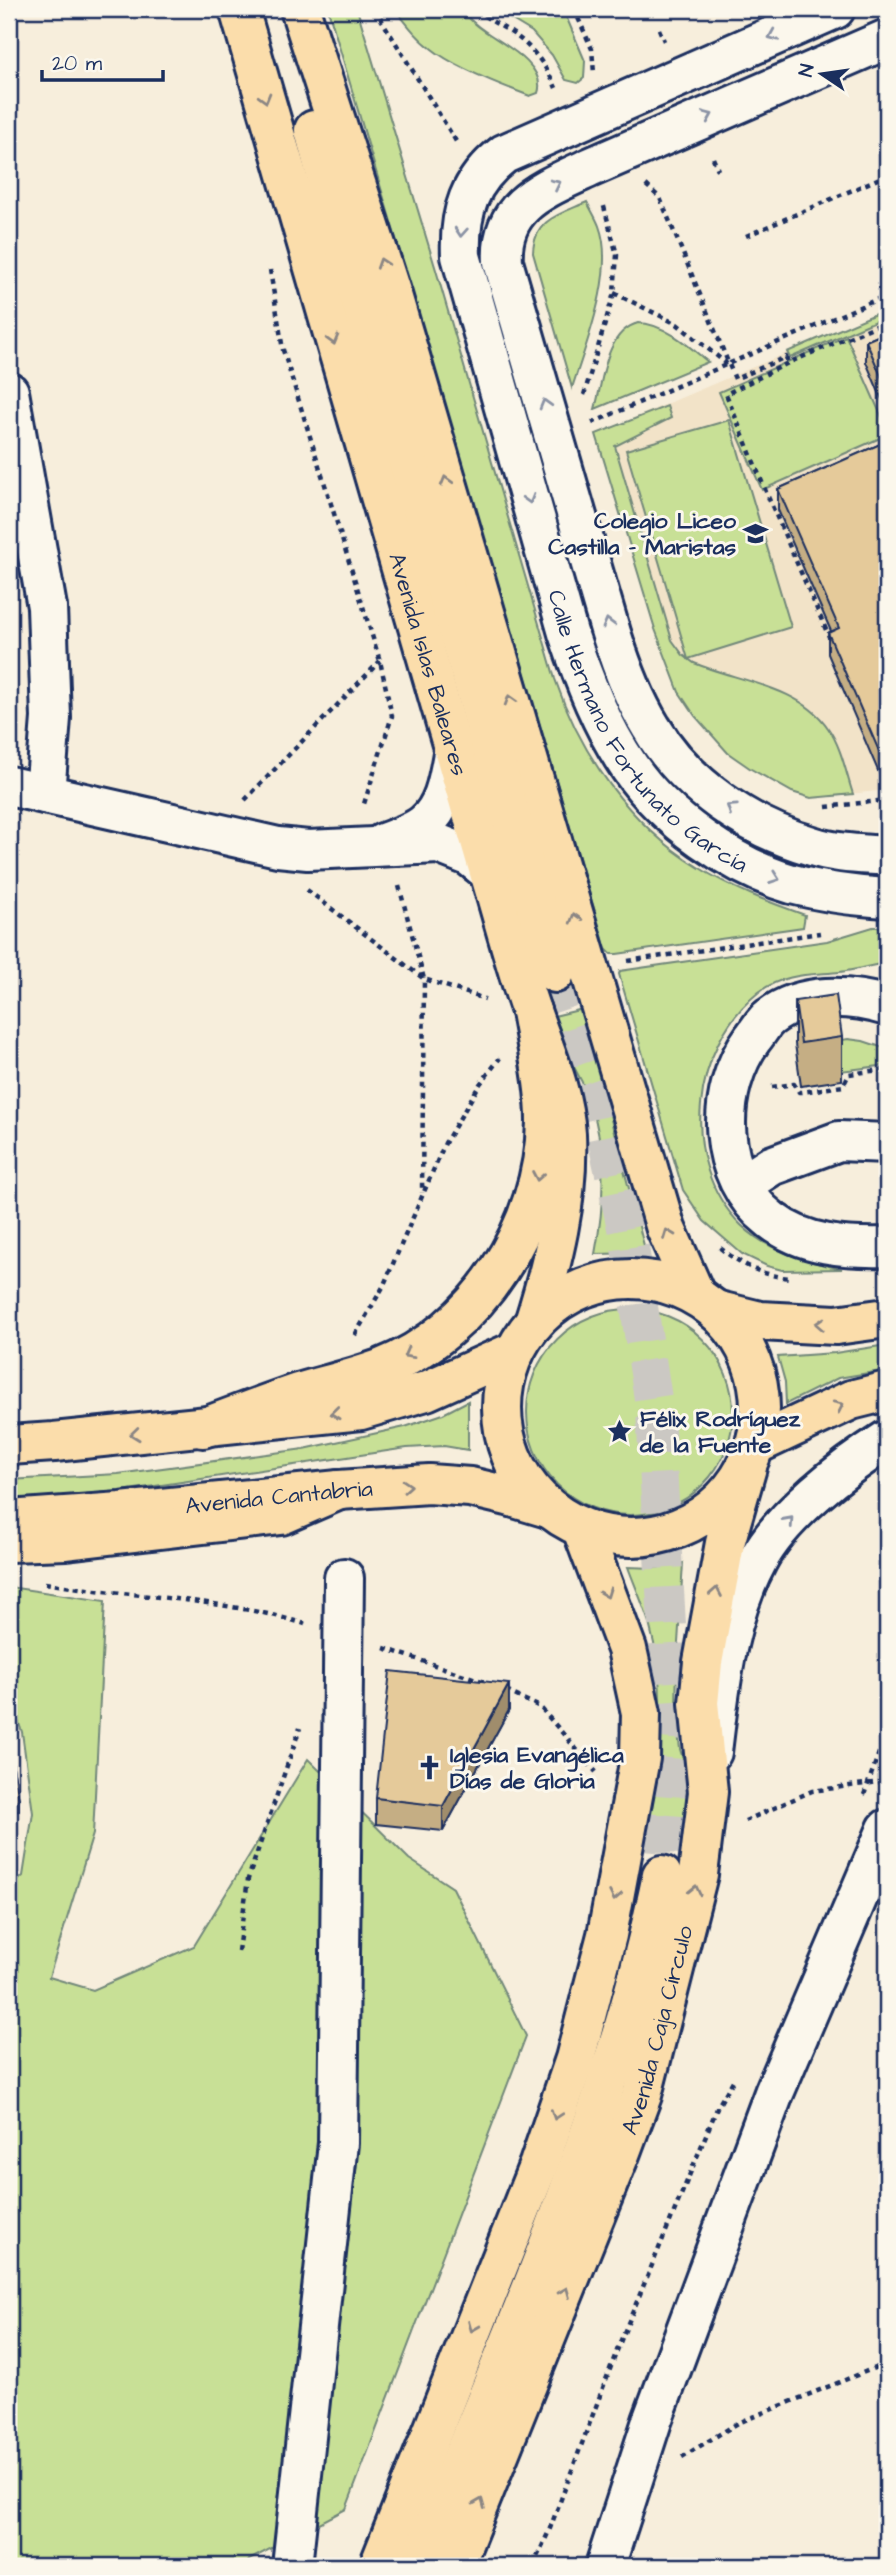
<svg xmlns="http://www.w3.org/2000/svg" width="896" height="2575" viewBox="0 0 896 2575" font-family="'Architects Daughter',sans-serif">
  <rect width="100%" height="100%" fill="#f7eedc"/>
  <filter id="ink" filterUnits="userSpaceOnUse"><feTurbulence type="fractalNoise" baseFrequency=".0143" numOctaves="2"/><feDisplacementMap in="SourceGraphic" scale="14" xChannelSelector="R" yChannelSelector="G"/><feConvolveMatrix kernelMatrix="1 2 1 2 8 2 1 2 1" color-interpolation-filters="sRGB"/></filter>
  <g filter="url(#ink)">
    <!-- built -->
    <path fill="#f2e3c8" d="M887 310V790L811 798 792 792 751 769 728 753 695 716 679 692 655 629 596 434Z"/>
    <!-- green -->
    <g fill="#c8e096" stroke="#72887a" stroke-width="2">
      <path d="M328 9H357L436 270 555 679C581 755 629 824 698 867 731 888 768 902 805 915L803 927 617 954H611L606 949Z"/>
      <path d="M395 9H461C467 17 477 26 486 32 503 44 547 66 538 93L530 96C503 86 454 67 432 49 417 38 406 23 395 9Z"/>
      <path d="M494 9H563L585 61 584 78 578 83 566 80 552 55 532 32Z"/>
      <path d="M587 202C591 210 596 218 599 226 616 271 586 344 572 388L533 253C534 219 560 214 587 202Z"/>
      <path d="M887 309V316L790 358 787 352Z"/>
      <path d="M638 323C663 323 689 346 708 362L595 409C603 381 605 332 638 323Z"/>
      <path d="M846 336 887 429V435L762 490 719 392Z"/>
      <path d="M667 406 671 418 615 446 672 640 683 655 694 663C737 681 800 686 828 728 841 746 846 773 853 794L811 798 792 792 751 769 728 753 695 716 679 692 655 629 596 434Z"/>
      <path d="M729 420 791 627 688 659 626 450Z"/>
      <path d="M873 927H887V963C872 965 856 970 840 972 811 975 784 973 759 992 691 1046 678 1163 741 1225 769 1252 805 1261 842 1269L782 1270 767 1266 742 1254 704 1221 683 1190 619 974 620 971 827 941Z"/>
      <path d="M587 1008 613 1128 646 1253 595 1254C607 1192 608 1126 575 1069 565 1052 553 1036 542 1019Z"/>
      <path d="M848 1039 863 1041 887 1049V1065L841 1071 837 1041Z"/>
      <circle cx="630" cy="1412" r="103"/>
      <path d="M887 1345V1370L838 1378 786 1404 785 1382 778 1357 835 1353Z"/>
      <path d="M468 1401V1450L444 1446 407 1448 122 1491 9 1500V1480L118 1474 304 1449 405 1427 443 1414Z"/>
      <path d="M683 1563 677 1659 676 1715 680 1749 691 1785 692 1823 648 1815C661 1752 667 1686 649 1623 643 1604 635 1586 628 1567L655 1568Z"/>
      <path d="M9 1587 105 1601 93 1834 49 1977 93 1990 194 1946 308 1759 409 1859 453 1888 526 2036 346 2509 249 2560 246 2566H9V1888L23 1876 33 1813 22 1732 9 1696Z"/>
    </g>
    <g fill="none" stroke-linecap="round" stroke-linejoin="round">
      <!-- major-tunnel -->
      <path stroke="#cbc8c3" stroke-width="38" stroke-dasharray="38 19" stroke-linecap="butt" d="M555 973 596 1092 629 1241 655 1412 673 1732 662 1875"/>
      <defs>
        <g id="minor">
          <path id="s1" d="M835 9 504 154C469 181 459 212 461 256L568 633C584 681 602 727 630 768 665 819 733 867 792 884 823 892 855 896 887 898"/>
          <path d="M887 39 589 168C545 189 499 204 503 262L611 633C621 665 633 698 651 727 685 785 749 828 812 846 836 854 863 854 887 856"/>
          <path d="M9 392 47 607 51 718 45 794"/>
          <path d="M9 786 278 847 308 850 439 844 469 856 489 872"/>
          <path d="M383 843C396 838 413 833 424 824 446 806 449 774 454 748"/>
          <path d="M887 1006C850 995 802 992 770 1017 763 1022 759 1031 753 1038 714 1091 715 1177 771 1220 804 1246 847 1248 887 1247"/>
          <path d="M742 1185 771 1166 839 1141 887 1143"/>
          <path d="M712 1752C720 1687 726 1619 758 1560 782 1515 844 1467 887 1440"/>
          <path d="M292 2566 338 2143 344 1578"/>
          <path d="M605 2566 652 2421 774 2093 887 1829"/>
        </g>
        <g id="major">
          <path id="s2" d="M239 9 489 872C503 918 515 966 531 1011 545 1052 563 1089 566 1134 569 1199 553 1262 534 1323"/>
          <path d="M300 9 392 295 666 1229 696 1296"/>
          <path d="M314 130 345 247 475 689 555 973"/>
          <circle cx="631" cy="1408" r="129"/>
          <path d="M715 1310 760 1321 836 1325 887 1318"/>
          <path d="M9 1445 54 1442 361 1410 426 1391 515 1351"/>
          <path d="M755 1445 851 1400 887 1391"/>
          <path id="s3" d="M9 1520 121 1512 339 1490 429 1484 470 1487 508 1496 548 1508"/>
          <path d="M379 2566 539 2164 575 2059 607 1935 640 1758 641 1713 627 1649 582 1529"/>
          <path d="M418 2566C509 2340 613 2115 662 1875"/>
          <path id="s4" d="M454 2566 620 2154 642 2095 698 1874 708 1792 699 1703 703 1662 725 1543 747 1467"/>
        </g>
        <g id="highway">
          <path d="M203 1428C234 1416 266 1404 298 1393 325 1385 353 1379 380 1369 478 1331 544 1226 546 1122 546 1085 537 1047 531 1011"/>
          <path d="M9 1542 66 1540 281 1515 339 1490"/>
        </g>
      </defs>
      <!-- minor casing -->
      <use href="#minor" stroke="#1b2f5e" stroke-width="44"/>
      <!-- major casing -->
      <use href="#major" stroke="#1b2f5e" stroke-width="44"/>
      <!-- highway casing -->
      <use href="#highway" stroke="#1b2f5e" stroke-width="44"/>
      <!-- path -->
      <g stroke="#1b2f5e" stroke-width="4.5" stroke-dasharray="5 5" stroke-linecap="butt">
        <path d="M375 9 457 143"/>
        <path d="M477 9C487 19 497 24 509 31 531 45 546 65 556 88"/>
        <path d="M574 9 592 49 594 73"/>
        <path d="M659 29 664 41"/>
        <path d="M713 158 718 170"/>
        <path d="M646 185 660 198 735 379 786 357 788 363"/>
        <path d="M746 236 887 175"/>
        <path d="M270 270 283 350 380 661 392 716 363 807"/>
        <path d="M614 293 677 324 727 364"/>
        <path d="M584 395 614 293 617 255 603 203"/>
        <path d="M592 423 887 295"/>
        <path d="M830 639 769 499 726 394 788 363 887 321"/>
        <path d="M245 800 380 661"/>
        <path d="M826 807 887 800"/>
        <path d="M399 886 424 979 422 1193"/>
        <path d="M307 890 424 979 485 999"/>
        <path d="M628 961 820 933"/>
        <path d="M772 1087 794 1084 799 1092H802L843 1086 849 1074 887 1069"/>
        <path d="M720 1248C742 1265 763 1276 791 1278"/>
        <path d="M355 1335 383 1287 445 1143 480 1084 500 1058"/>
        <path d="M45 1583C130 1597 222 1598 305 1624"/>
        <path d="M384 1648 488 1683"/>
        <path d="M506 1691 540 1707 596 1772"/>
        <path d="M864 1795 887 1730"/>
        <path d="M745 1821 812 1791 887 1781"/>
        <path d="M238 1951 248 1879 300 1728"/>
        <path d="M682 2457 738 2423 887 2363"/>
        <path d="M533 2566 549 2531 621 2340 718 2106 734 2079"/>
      </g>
      <!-- minor -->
      <use href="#minor" stroke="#fbf7ec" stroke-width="38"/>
      <!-- major -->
      <use href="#major" stroke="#fbddab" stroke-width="38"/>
      <!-- highway -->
      <use href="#highway" stroke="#fbddab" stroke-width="38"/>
    </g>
    <!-- wall -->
    <g fill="#c5ae84" stroke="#1b2f5e" stroke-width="2">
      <path d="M887 332V411L866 362V341Z"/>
      <path d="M887 441 885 787 828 654V633L831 631 778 510V489Z"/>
      <path d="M795 1001 842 1037V1080L801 1086 795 1044Z"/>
      <path d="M509 1710 443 1831 376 1824V1798Z"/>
      <path d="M9 1744 19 1800V1811L9 1813Z"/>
    </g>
    <!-- shaded-wall -->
    <g fill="#a08d6c" stroke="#1b2f5e" stroke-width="2">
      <path d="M887 764V785L885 787V765Z"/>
      <path d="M509 1684V1710L443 1831V1806Z"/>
    </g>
    <!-- building -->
    <g fill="#e5ca9a" stroke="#1b2f5e" stroke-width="2">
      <path d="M887 332V390L866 341Z"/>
      <path d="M887 441V764L885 765 828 633 839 628 778 489Z"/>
      <path d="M836 995 842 1037 801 1043 795 1001Z"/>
      <path d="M390 1671 509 1684 443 1806 376 1798Z"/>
      <path d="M9 1744 19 1800 9 1802Z"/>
    </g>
    <!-- one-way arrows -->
    <defs><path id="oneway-chevron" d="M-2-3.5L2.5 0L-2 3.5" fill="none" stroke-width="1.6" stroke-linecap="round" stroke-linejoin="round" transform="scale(1.75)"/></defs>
    <g stroke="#8b93a5">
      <use href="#oneway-chevron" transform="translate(773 36) rotate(157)"/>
      <use href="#oneway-chevron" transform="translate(708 116) rotate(-23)"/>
      <use href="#oneway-chevron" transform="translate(556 184) rotate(-26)"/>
      <use href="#oneway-chevron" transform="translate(461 232) rotate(94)"/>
      <use href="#oneway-chevron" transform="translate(545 404) rotate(-106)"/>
      <use href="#oneway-chevron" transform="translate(529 499) rotate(74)"/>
      <use href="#oneway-chevron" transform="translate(608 623) rotate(-105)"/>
      <use href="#oneway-chevron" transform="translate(731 808) rotate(-146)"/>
      <use href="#oneway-chevron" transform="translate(775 878) rotate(20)"/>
      <use href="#oneway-chevron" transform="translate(789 1521) rotate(-48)"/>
    </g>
    <g stroke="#8b8684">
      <use href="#oneway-chevron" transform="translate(265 98) rotate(74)"/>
      <use href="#oneway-chevron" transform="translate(382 263) rotate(-108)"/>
      <use href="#oneway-chevron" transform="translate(333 340) rotate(74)"/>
      <use href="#oneway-chevron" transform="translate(446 481) rotate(-106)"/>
      <use href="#oneway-chevron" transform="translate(510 700) rotate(-107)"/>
      <use href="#oneway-chevron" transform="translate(575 918) rotate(-107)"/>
      <use href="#oneway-chevron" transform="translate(538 1176) rotate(100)"/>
      <use href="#oneway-chevron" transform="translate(668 1234) rotate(-111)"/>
      <use href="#oneway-chevron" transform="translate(820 1324) rotate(-177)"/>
      <use href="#oneway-chevron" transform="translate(408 1354) rotate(151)"/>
      <use href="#oneway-chevron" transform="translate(839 1406) rotate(-25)"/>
      <use href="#oneway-chevron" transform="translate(335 1413) rotate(174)"/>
      <use href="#oneway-chevron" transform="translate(135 1434) rotate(174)"/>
      <use href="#oneway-chevron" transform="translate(407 1486) rotate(-4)"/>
      <use href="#oneway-chevron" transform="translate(716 1592) rotate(-80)"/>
      <use href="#oneway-chevron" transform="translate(606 1593) rotate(69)"/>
      <use href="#oneway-chevron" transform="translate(695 1890) rotate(-77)"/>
      <use href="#oneway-chevron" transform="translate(615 1896) rotate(101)"/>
      <use href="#oneway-chevron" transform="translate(556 2115) rotate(109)"/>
      <use href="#oneway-chevron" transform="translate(565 2292) rotate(-68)"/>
      <use href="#oneway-chevron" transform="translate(473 2327) rotate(112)"/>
      <use href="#oneway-chevron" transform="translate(480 2503) rotate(-68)"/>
    </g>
  </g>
  <!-- icons -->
  <defs>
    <symbol id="school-bare" viewBox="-9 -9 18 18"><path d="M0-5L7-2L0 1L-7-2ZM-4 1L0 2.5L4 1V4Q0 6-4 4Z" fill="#1b2f5e" stroke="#fbf7ec" stroke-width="2.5" paint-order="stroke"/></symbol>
    <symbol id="sight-bare" viewBox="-9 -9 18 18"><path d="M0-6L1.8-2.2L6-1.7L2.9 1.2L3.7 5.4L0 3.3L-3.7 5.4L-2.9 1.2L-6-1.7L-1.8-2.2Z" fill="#1b2f5e" stroke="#fbf7ec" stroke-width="2.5" paint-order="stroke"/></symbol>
    <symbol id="church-bare" viewBox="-9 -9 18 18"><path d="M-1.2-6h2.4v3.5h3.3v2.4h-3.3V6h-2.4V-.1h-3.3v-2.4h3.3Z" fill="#1b2f5e" stroke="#fbf7ec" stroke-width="2.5" paint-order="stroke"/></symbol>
  </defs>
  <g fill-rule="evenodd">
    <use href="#school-bare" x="738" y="516" width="35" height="35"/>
    <use href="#sight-bare" x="602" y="1414" width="35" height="35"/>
    <use href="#church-bare" x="412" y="1750" width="35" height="35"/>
  </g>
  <g text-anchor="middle" stroke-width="6" stroke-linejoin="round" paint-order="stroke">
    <!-- poi labels -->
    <g font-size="23" font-weight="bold" fill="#1b2f5e" stroke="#fbf7ec" text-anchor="start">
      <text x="736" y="528" text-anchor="end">Colegio Liceo<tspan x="736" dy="26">Castilla - Maristas</tspan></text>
      <text x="640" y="1426">Félix Rodríguez<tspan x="640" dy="26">de la Fuente</tspan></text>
      <text x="450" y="1762">Iglesia Evangélica<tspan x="450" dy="26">Días de Gloria</tspan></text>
    </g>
    <!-- street labels -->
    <g font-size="23" fill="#1b2f5e" stroke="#fbf7ec">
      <text dy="8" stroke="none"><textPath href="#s2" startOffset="682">Avenida Islas Baleares</textPath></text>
      <text dy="8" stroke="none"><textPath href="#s1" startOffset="998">Calle Hermano Fortunato García</textPath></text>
      <text dy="8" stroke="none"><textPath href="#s3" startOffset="271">Avenida Cantabria</textPath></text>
      <text dy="8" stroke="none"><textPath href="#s4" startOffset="574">Avenida Caja Círculo</textPath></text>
    </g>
  </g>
  <!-- margin -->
  <rect width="896" height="2575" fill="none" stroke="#fbf7ec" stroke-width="35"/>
  <rect x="18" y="18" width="861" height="2540" fill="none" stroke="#1b2f5e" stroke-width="2.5" filter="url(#ink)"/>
  <!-- north arrow -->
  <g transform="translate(822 74) rotate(283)" stroke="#fbf7ec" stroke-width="5" paint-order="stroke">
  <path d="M0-5L12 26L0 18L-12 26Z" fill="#1b2f5e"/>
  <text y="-10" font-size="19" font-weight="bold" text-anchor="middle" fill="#1b2f5e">N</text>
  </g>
  <!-- scale -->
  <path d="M42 70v10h121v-10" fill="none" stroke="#1b2f5e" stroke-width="3.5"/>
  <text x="52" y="70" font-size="21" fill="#1b2f5e" stroke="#fbf7ec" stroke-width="5" paint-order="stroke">20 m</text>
</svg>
